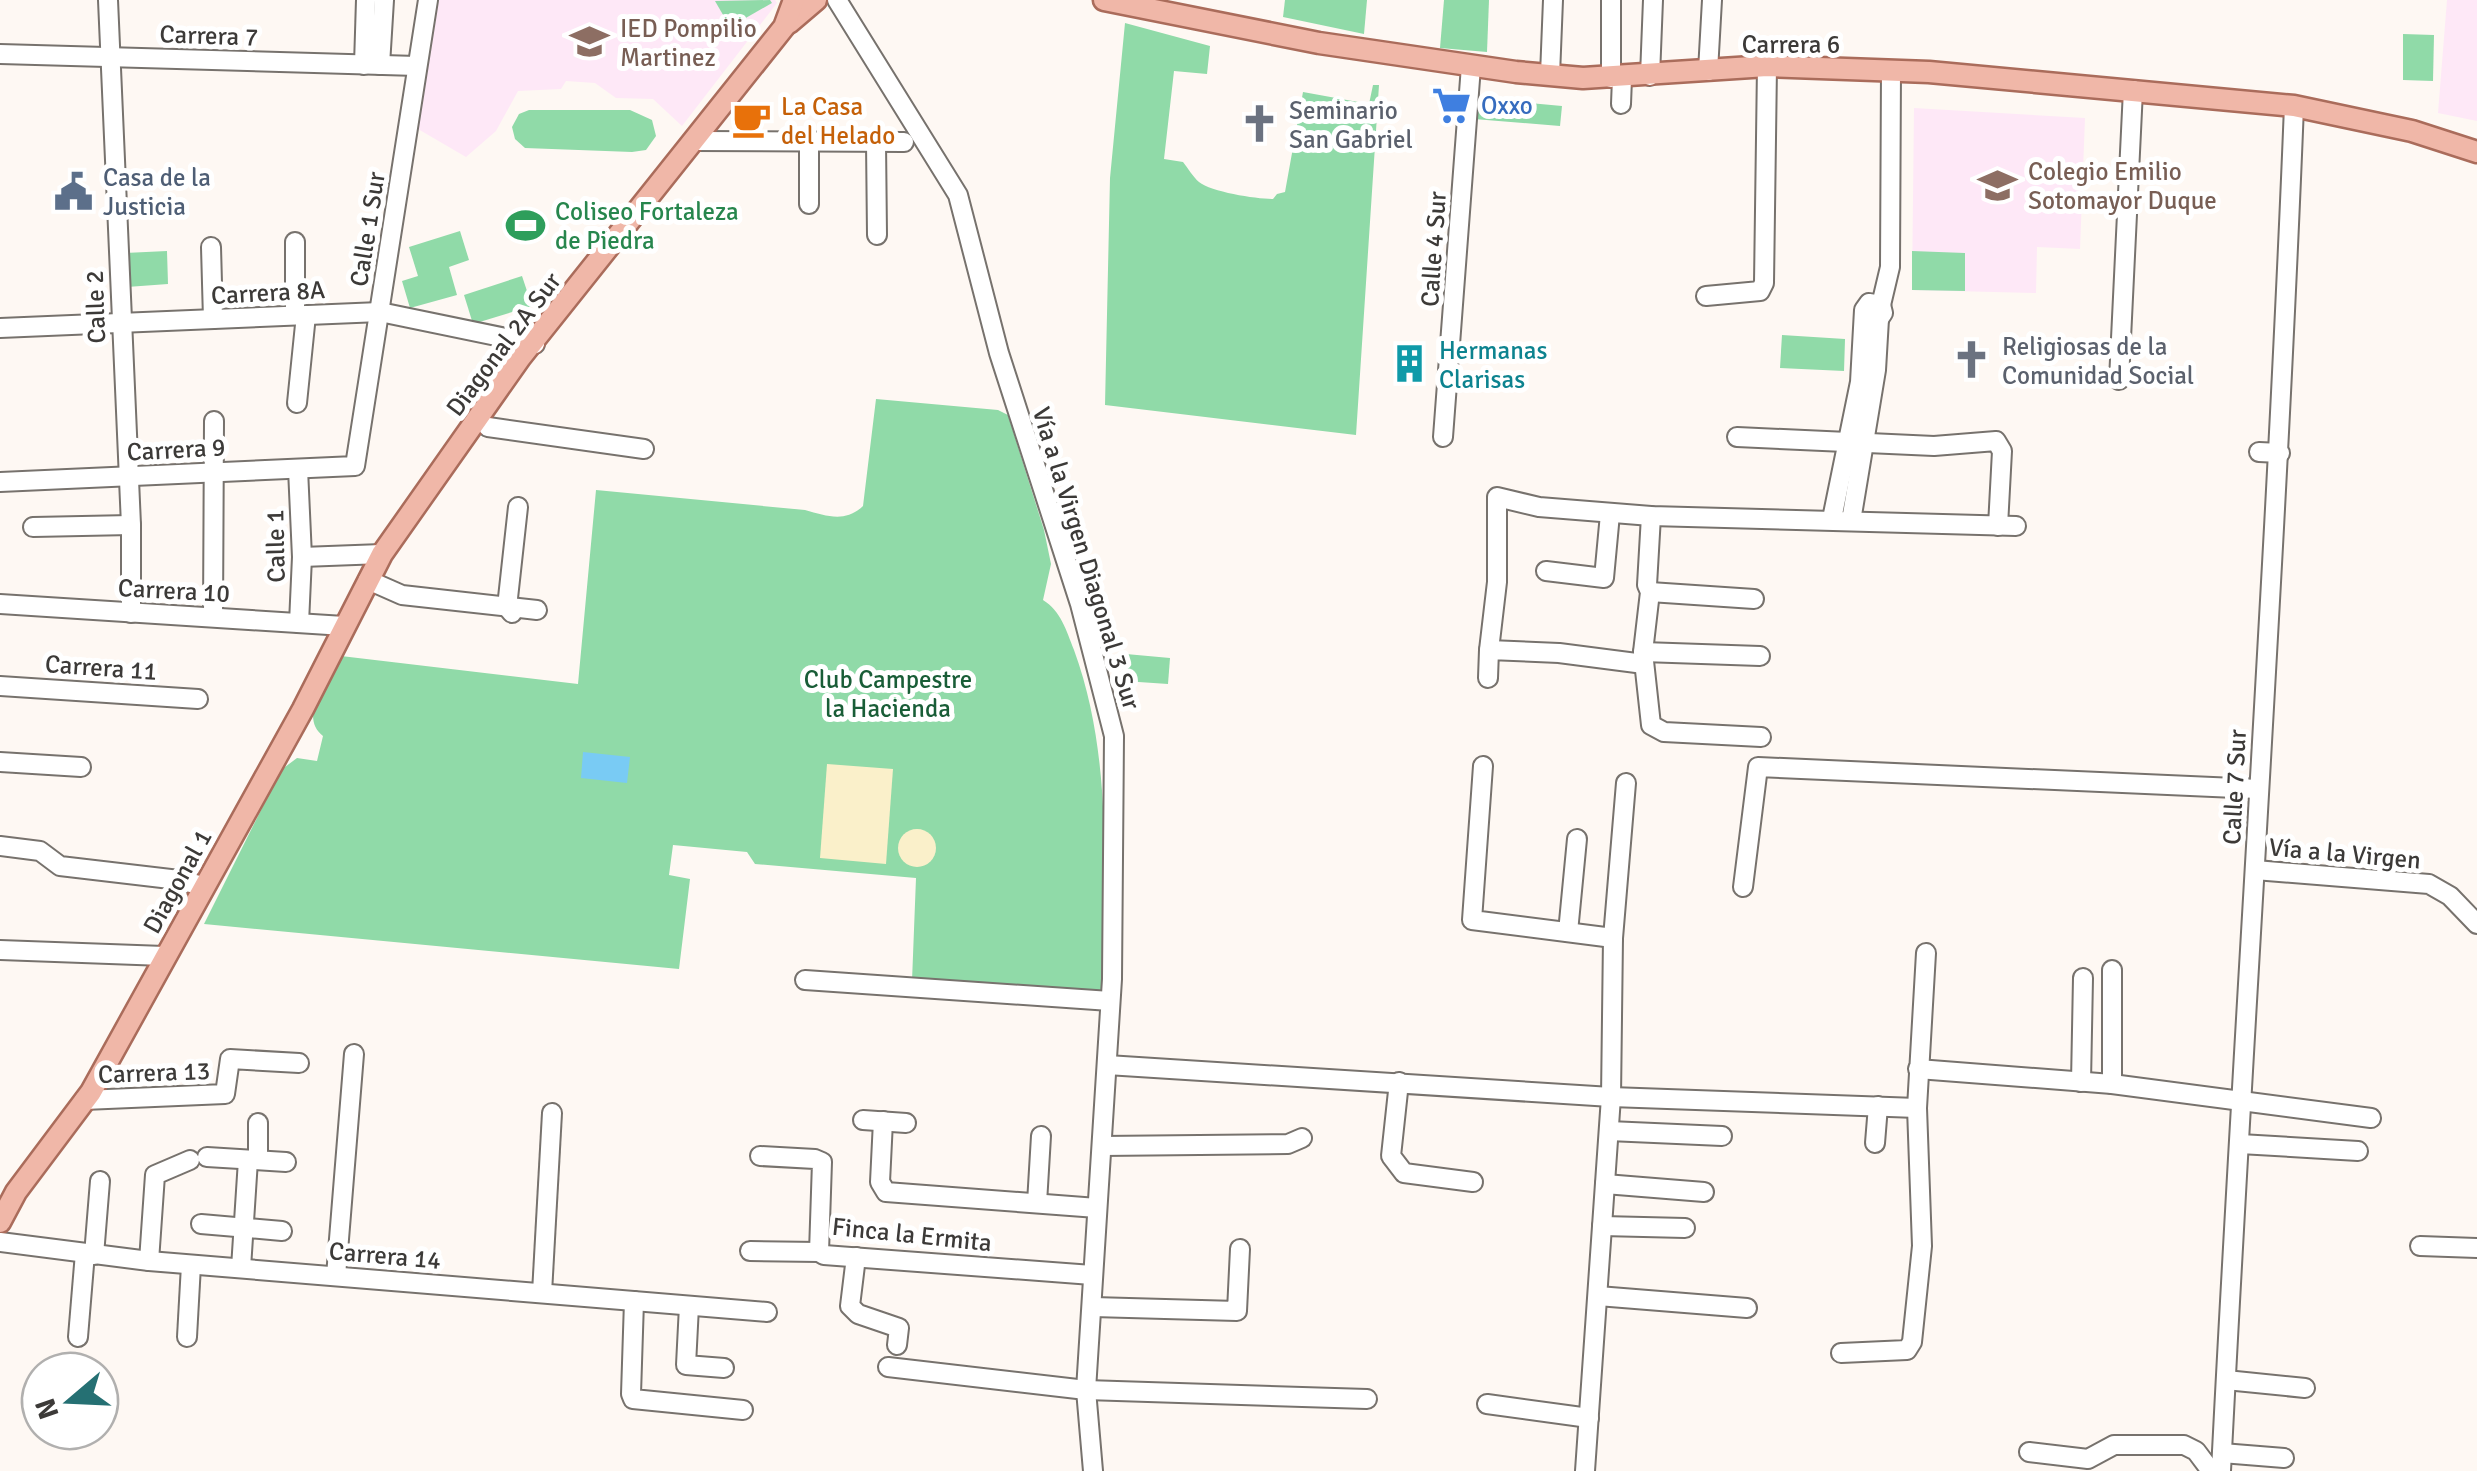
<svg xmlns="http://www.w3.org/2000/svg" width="2477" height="1471" viewBox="0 0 2477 1471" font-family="Signika,sans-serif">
  <rect width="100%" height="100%" fill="#fef8f3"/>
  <!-- education -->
  <g fill="#fee8f7">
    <path d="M439 0H775L777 3 682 126 653 99 616 98 595 83 566 81 561 89 518 91 496 131 466 157 418 129Z"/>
    <path d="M2447 0H2477V121L2438 113Z"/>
    <path d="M1914 108 2085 118 2080 249 2037 247 2036 293 1912 290Z"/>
  </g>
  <!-- green -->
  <g fill="#90daa8">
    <path d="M770 0 772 3 730 27 715 1Z"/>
    <path d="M1285 0H1367L1364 34 1283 17Z"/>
    <path d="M1444 0H1489L1487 52 1440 48Z"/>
    <path d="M1125 23 1210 46 1207 74 1174 71 1164 159 1183 162C1188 168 1193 177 1199 182 1211 192 1257 199 1273 199L1277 194 1285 192 1303 92 1369 104 1373 85H1379L1356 435 1105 405 1110 178Z"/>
    <path d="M2403 34 2434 35 2433 81 2403 80Z"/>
    <path d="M1476 98 1562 106 1560 126 1474 119Z"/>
    <path d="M529 110H630L652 120 656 136 646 150 632 152 525 148 515 139 512 127 519 114Z"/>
    <path d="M460 231 469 260 449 267 457 295 410 308 402 281 418 276 409 247Z"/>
    <path d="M167 251 168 284 127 287 125 253Z"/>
    <path d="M1912 251 1965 253V291L1912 290Z"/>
    <path d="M522 276 532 306 473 324 464 295Z"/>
    <path d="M1782 335 1845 339 1844 371 1780 368Z"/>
    <path d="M876 399 998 410 1008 415 1044 530 1051 564 1043 600C1061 611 1066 630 1074 650 1114 759 1103 878 1104 992L912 981 916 878 755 864 747 852 673 845 669 875 690 879 679 969 204 924 281 770 297 758 317 761 323 736C297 716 329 678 341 656L578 684 596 490 805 510C827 516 845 523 863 506Z"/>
    <path d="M1126 654 1170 658 1168 684 1124 681Z"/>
  </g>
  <!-- sand -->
  <g fill="#faf0ca">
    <path d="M827 764 893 769 886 864 820 858Z"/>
    <circle cx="917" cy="848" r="19"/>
  </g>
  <!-- water -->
  <path fill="#79cbf4" d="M583 752 630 757 627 783 581 778Z"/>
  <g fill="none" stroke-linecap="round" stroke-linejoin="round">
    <defs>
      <g id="minor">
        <path d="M108 0 131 525V613"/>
        <path d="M837 0 958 195 999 353 1080 604 1114 736 1112 979 1086 1390 1093 1471"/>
        <path d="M0 54 417 66"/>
        <path d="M364 65 366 0"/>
        <path d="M380 65 384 0"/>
        <path d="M1708 71 1712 0"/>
        <path d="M1550 75 1553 0"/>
        <path d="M1650 76 1653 0"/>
        <path d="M1611 78V0"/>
        <path d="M1621 104 1622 78"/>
        <path d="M694 141 904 142"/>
        <path d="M876 142 877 235"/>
        <path d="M809 204V141"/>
        <path d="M211 247 213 319"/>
        <path d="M1706 296 1760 291 1764 283 1767 66"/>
        <path d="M1881 305 1890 267 1891 70"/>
        <path d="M295 315V242"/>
        <path d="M0 328 380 312 535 344"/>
        <path d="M2119 380 2133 90"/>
        <path d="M297 403 306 315"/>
        <path d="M488 427 644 449"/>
        <path d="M1443 437 1471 66"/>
        <path d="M1737 437 1934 446 1996 441 2002 451 1998 526"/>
        <path d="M2259 452 2280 453"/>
        <path d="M298 469 302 557 299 623"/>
        <path d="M0 482 355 466 428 0"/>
        <path d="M1651 516 1647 585 1650 592 1643 652 1651 725 1664 732 1761 737"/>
        <path d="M1832 519 1860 382 1864 310 1869 303 1881 305 1883 313 1879 319 1869 320 1865 317"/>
        <path d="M1851 521 1876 370 1879 319"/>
        <path d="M33 527 131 525"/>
        <path d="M302 557 382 554"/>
        <path d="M1546 571 1604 578 1610 514"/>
        <path d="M368 580 402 595 537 610"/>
        <path d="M1650 592 1754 599"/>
        <path d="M0 604 344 626"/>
        <path d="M512 613 507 607 518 507"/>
        <path d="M213 617 214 421"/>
        <path d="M1489 650 1497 582V497L1539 507 1651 516 2016 526"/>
        <path d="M1643 652 1760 656"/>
        <path d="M1488 678 1489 650 1559 653 1644 664"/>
        <path d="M0 686 198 699"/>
        <path d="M0 762 81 767"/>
        <path d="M1483 766 1472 920 1613 938"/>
        <path d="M0 846 40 851 60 866 179 880 203 886"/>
        <path d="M2255 870 2429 884 2450 896 2477 924"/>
        <path d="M1743 887 1758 767 2258 789"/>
        <path d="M1568 932 1577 839"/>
        <path d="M0 950 164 956"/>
        <path d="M805 980 1110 1001"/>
        <path d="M1107 1065 1611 1097 1917 1108"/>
        <path d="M1918 1069 2112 1084 2371 1118"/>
        <path d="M1399 1082 1391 1156 1404 1173 1473 1182"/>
        <path d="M2081 1082 2083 978"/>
        <path d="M2112 1084V970"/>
        <path d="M84 1100 225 1094 230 1059 299 1063"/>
        <path d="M863 1120 906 1123"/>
        <path d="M883 1121 880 1182 886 1192 1097 1208"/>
        <path d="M1609 1131 1722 1136"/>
        <path d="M1875 1143 1878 1106"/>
        <path d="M2240 1144 2358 1151"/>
        <path d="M1102 1146 1288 1144 1302 1138"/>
        <path d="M760 1156 815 1159 822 1162 819 1252"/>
        <path d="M207 1157 286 1162"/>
        <path d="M258 1160V1123"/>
        <path d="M1605 1184 1704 1192"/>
        <path d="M1037 1203 1041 1136"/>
        <path d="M201 1224 282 1231"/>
        <path d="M1602 1226 1685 1228"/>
        <path d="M0 1242 149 1261 767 1312"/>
        <path d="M2420 1246 2477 1248"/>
        <path d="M750 1251 819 1252 824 1255 1092 1275"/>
        <path d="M94 1255 100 1181"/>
        <path d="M856 1257 850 1306 858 1314 899 1328 897 1345"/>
        <path d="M149 1261 155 1175 190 1160"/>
        <path d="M241 1268 248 1160"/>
        <path d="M336 1276 354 1054"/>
        <path d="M542 1293 552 1113"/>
        <path d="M1598 1296 1747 1308"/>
        <path d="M634 1301 631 1394 633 1399 743 1410"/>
        <path d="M689 1306 686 1365 724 1368"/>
        <path d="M1093 1307 1237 1311 1240 1249"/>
        <path d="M78 1337 85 1253"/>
        <path d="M187 1337 191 1265"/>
        <path d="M1841 1353 1907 1350 1912 1342 1922 1246 1917 1108 1926 953"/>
        <path d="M888 1367 1086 1390 1367 1399"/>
        <path d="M2226 1380 2305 1388"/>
        <path d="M1487 1404 1589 1418"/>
        <path d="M2029 1452 2088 1459 2114 1445H2184L2196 1451 2208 1467 2214 1471"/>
        <path d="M2222 1453 2284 1458"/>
        <path d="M1585 1471 1611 1097 1613 938 1626 783"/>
        <path d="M2221 1471C2244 1016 2276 561 2294 106"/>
      </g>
      <g id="major">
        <path d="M1104 0 1319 43 1516 72 1583 78 1767 66 1929 72 2294 106 2412 131 2477 152"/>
        <path d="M789 23 816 0"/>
        <path d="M0 1222 16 1192 91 1092 303 709 382 554 520 358 784 27 794 0"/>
      </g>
    </defs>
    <!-- minor casing -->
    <use href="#minor" stroke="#77726d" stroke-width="22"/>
    <!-- major casing -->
    <use href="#major" stroke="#aa6c5b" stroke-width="25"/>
    <!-- minor -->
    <use href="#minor" stroke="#fff" stroke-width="18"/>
    <!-- major -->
    <use href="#major" stroke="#f0b7a8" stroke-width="20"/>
  </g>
  <!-- icons -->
  <defs>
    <symbol id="school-bare" viewBox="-9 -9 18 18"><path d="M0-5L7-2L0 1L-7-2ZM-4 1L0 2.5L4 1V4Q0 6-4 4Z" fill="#8d6e63" stroke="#fff" stroke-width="2.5" paint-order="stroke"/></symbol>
    <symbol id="supermarket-bare" viewBox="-9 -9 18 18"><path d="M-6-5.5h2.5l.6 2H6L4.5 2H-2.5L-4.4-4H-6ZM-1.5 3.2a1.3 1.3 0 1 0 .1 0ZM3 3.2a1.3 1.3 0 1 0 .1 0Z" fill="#3f7fe0" stroke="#fff" stroke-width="2.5" paint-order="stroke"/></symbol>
    <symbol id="cafe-bare" viewBox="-9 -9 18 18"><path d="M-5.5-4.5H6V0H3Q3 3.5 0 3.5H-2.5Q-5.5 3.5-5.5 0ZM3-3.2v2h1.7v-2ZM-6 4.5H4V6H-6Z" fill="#e8710a" stroke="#fff" stroke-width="2.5" paint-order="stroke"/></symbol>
    <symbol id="church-bare" viewBox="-9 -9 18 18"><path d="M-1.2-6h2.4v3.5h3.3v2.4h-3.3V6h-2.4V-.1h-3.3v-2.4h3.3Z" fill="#6b7280" stroke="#fff" stroke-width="2.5" paint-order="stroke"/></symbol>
    <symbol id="civic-bare" viewBox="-9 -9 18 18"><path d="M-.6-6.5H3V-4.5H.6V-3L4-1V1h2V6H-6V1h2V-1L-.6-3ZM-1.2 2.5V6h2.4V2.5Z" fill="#5c6f8a" stroke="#fff" stroke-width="2.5" paint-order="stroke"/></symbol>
    <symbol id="stadium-bare" viewBox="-9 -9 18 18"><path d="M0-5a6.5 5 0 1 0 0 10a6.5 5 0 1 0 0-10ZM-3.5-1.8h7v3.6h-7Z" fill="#2e9e5b" stroke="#fff" stroke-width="2.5" paint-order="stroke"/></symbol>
    <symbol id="building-bare" viewBox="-9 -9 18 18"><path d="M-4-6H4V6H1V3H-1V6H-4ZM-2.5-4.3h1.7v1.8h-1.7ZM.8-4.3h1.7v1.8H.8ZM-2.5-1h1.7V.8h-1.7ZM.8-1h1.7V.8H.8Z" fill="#0f9aa8" stroke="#fff" stroke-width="2.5" paint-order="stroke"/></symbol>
  </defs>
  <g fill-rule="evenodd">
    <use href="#school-bare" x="562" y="14" width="55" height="55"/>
    <use href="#supermarket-bare" x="1424" y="78" width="55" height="55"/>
    <use href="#cafe-bare" x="724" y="92" width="55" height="55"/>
    <use href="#church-bare" x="1232" y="96" width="55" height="55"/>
    <use href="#school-bare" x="1970" y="158" width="55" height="55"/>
    <use href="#civic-bare" x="46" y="164" width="55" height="55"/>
    <use href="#stadium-bare" x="498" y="198" width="55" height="55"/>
    <use href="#church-bare" x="1944" y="332" width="55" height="55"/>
    <use href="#building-bare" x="1382" y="336" width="55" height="55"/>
  </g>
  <g text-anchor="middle" stroke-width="10" stroke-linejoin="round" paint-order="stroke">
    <!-- education labels -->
    <g font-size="25" fill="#785e54" stroke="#fff" text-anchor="start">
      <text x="620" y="37">IED Pompilio<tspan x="620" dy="29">Martinez</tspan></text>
      <text x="2028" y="180">Colegio Emilio<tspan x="2028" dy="29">Sotomayor Duque</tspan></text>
    </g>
    <!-- street labels -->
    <g font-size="25" fill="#3c3a38" stroke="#fff">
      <text transform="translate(209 35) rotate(2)" y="9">Carrera 7</text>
      <text x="1791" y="53">Carrera 6</text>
      <text transform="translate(367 229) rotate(-81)" y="9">Calle 1 Sur</text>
      <text transform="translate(1433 249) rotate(-86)" y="9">Calle 4 Sur</text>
      <text transform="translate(268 292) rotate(-3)" y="9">Carrera 8A</text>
      <text transform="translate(95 307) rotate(-92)" y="9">Calle 2</text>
      <text transform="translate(503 344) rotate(-53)" y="9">Diagonal 2A Sur</text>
      <text transform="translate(176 449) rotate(-3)" y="9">Carrera 9</text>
      <text transform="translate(275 546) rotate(-91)" y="9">Calle 1</text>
      <text transform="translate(1087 558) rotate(73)" y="9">Vía a la Virgen Diagonal 3 Sur</text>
      <text transform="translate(174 590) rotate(3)" y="9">Carrera 10</text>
      <text transform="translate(101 667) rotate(4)" y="9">Carrera 11</text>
      <text transform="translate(2234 787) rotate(-87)" y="9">Calle 7 Sur</text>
      <text transform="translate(2345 853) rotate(5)" y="9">Vía a la Virgen</text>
      <text transform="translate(177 881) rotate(-61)" y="9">Diagonal 1</text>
      <text transform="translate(154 1072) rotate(-2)" y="9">Carrera 13</text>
      <text transform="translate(912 1234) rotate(6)" y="9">Finca la Ermita</text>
      <text transform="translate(385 1255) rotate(5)" y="9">Carrera 14</text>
    </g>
    <!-- shop labels -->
    <g font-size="25" fill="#366cbe" stroke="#fff" text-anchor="start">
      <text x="1481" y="114">Oxxo</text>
    </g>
    <!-- food labels -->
    <g font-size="25" fill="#c56008" stroke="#fff" text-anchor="start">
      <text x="781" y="115">La Casa<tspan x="781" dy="29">del Helado</tspan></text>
    </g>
    <!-- worship labels -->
    <g font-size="25" fill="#5b616d" stroke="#fff" text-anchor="start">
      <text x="1289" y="119">Seminario<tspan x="1289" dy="29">San Gabriel</tspan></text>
      <text x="2002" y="355">Religiosas de la<tspan x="2002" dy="29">Comunidad Social</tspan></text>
    </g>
    <!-- service labels -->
    <g font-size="25" fill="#4e5e75" stroke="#fff" text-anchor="start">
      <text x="103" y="186">Casa de la<tspan x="103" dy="29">Justicia</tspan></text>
    </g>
    <!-- leisure labels -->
    <g font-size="25" fill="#27864d" stroke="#fff" text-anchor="start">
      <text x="555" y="220">Coliseo Fortaleza<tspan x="555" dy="29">de Piedra</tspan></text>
    </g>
    <!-- culture labels -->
    <g font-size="25" fill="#0d838f" stroke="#fff" text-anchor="start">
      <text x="1439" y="359">Hermanas<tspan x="1439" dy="29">Clarisas</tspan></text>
    </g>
    <!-- park labels -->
    <g font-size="25" fill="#195d37" stroke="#fff">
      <text x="888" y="688">Club Campestre<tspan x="888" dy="29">la Hacienda</tspan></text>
    </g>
  </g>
  <!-- north arrow -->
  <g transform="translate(70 1401) rotate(251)"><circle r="48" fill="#ffffff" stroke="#b1b0af" stroke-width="2.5"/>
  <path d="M0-8L18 38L0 25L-18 38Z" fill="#257073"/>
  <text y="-15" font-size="28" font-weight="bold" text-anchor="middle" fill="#3c3a38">N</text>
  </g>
</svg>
